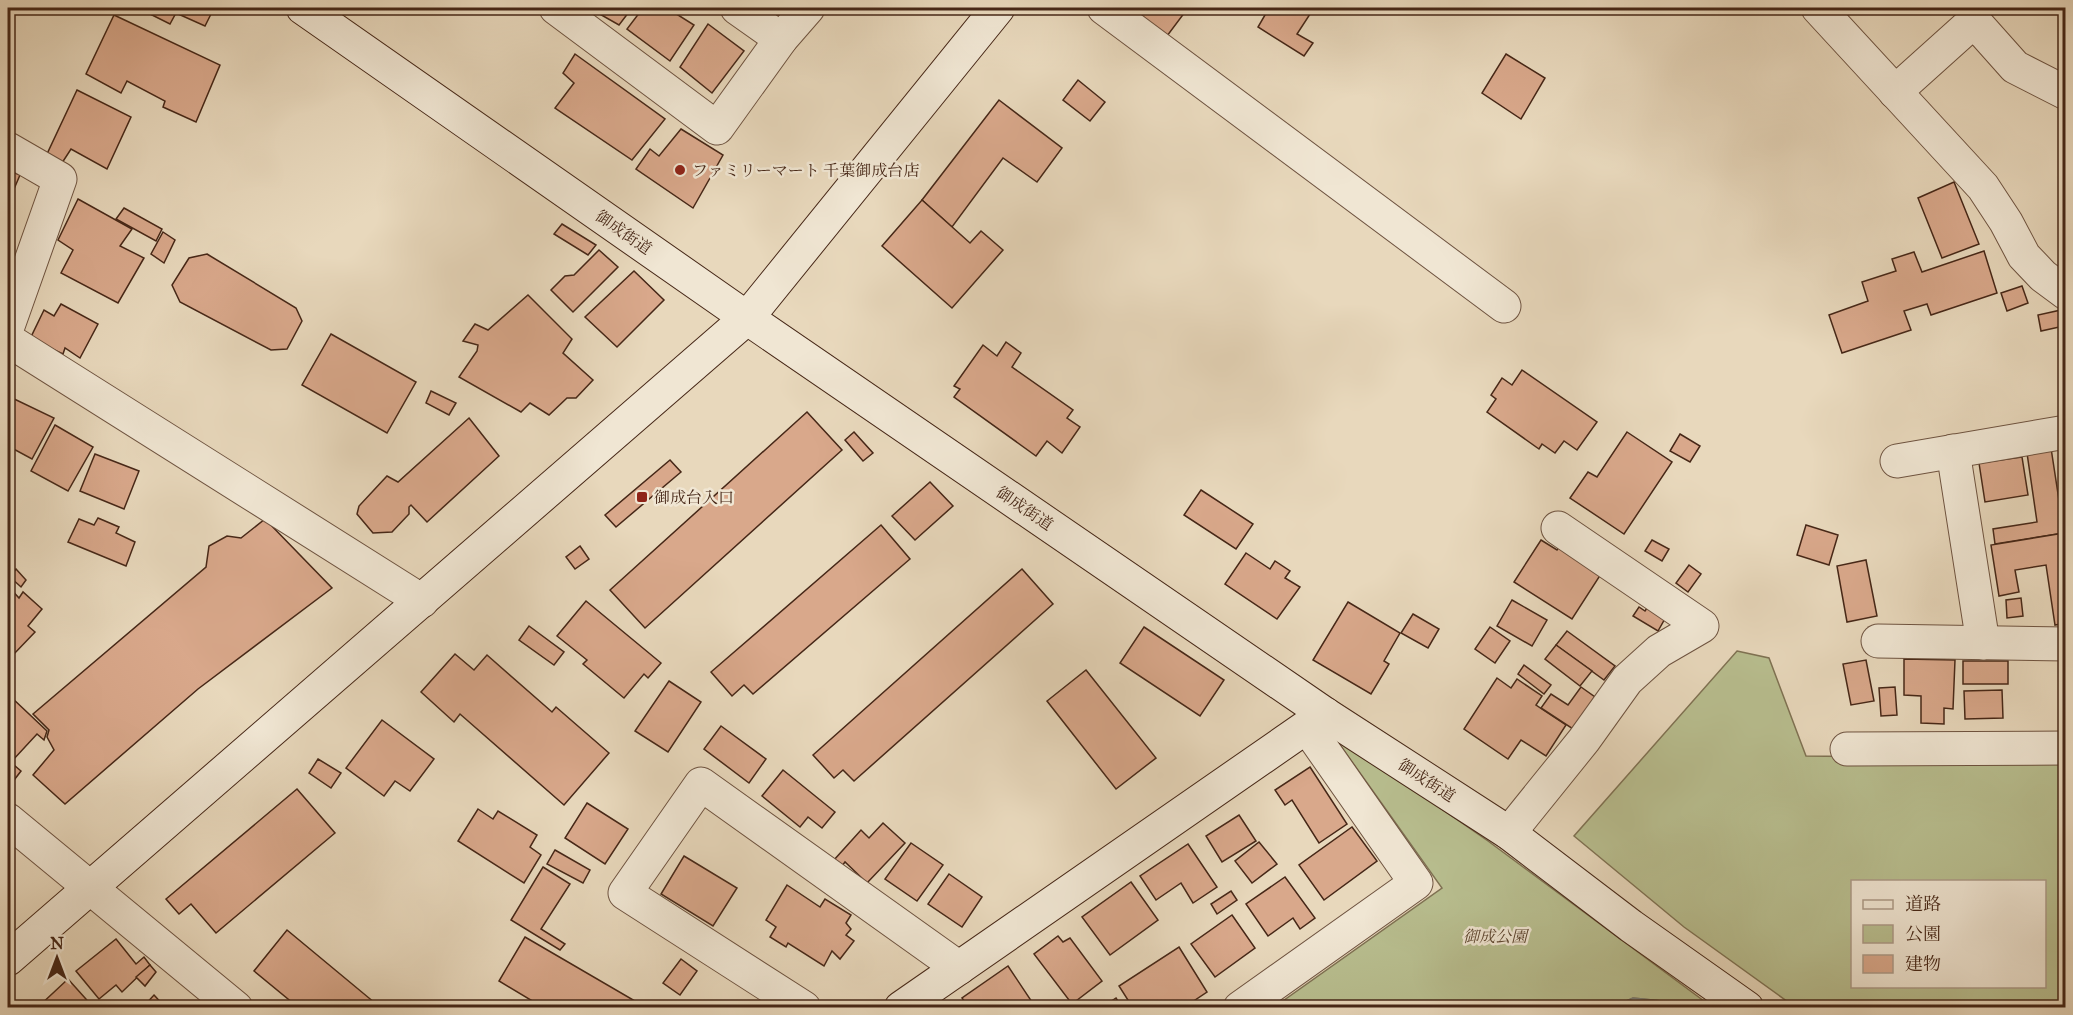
<svg xmlns="http://www.w3.org/2000/svg" width="2073" height="1015" viewBox="0 0 2073 1015" font-family="'IM FELL Great Primer','Noto Serif JP',serif">
  <rect width="100%" height="100%" fill="#e8d8bc"/>
  <filter id="stains"><feTurbulence type="fractalNoise" baseFrequency=".00333" numOctaves="4"/><feColorMatrix values="0 0 0 0 .2 0 0 0 0 .09 0 0 0 0 .02 0 0 0 .5 -.17"/></filter>
  <radialGradient id="worn" r=".72"><stop offset=".6" stop-color="#630" stop-opacity="0"/><stop offset="1" stop-color="#630" stop-opacity=".3"/></radialGradient>
  <!-- green -->
  <g fill="#b8be8f" stroke="#7f7253" stroke-width="1.5" fill-rule="evenodd">
    <path d="M1737 651 1769 658 1806 756 2065 759V1007H1795L1684 927 1574 836ZM1852 882H2044V986H1852Z"/>
    <path d="M1342 740 1488 841 1712 1007H1672L1662 1001 1633 998 1612 1008H1273L1442 888 1338 742Z"/>
  </g>
  <!-- water -->
  <path fill="#99b8b8" stroke="#787e78" stroke-width="1.5" d="M1633 998 1662 1001 1672 1007H1612Z"/>
  <!-- building -->
  <g fill="#d9a88b" stroke="#462717" stroke-width="1.5">
    <path d="M138 8H214L205 26 176 13 170 24Z"/>
    <path d="M589 8H632L619 25Z"/>
    <path d="M643 8H667L694 25 670 61 627 29Z"/>
    <path d="M759 8H787L778 21Z"/>
    <path d="M1125 8H1188L1167 36Z"/>
    <path d="M1269 8H1314L1297 34 1313 43 1304 56 1258 27Z"/>
    <path d="M114 15 220 65 196 122 163 107 165 101 127 81 121 93 86 74Z"/>
    <path d="M708 24 744 51 712 93 680 67Z"/>
    <path d="M575 54 665 119 632 160 555 108 574 83 563 73Z"/>
    <path d="M1506 54 1545 78 1521 119 1482 93Z"/>
    <path d="M1078 80 1105 102 1090 121 1063 100Z"/>
    <path d="M77 90 131 117 107 169 71 149 62 163 47 154Z"/>
    <path d="M999 100 1062 148 1037 182 1003 158 952 227 922 200Z"/>
    <path d="M681 129 723 155 693 208 636 169 650 149 659 156Z"/>
    <path d="M8 170 20 175 8 203Z"/>
    <path d="M1954 182 1979 244 1942 258 1918 198Z"/>
    <path d="M78 199 132 229 120 246 144 258 118 303 61 273 73 250 58 240Z"/>
    <path d="M922 200 970 243 981 231 1003 250 952 308 882 246Z"/>
    <path d="M124 208 162 229 156 241 116 219Z"/>
    <path d="M562 224 596 245 588 255 554 234Z"/>
    <path d="M163 232 175 240 164 263 151 254Z"/>
    <path d="M599 250 618 267 573 312 551 290 565 276 574 275Z"/>
    <path d="M1984 251 1997 293 1931 315 1927 304 1904 311 1911 330 1842 353 1829 315 1868 301 1862 282 1896 271 1892 259 1914 252 1922 272Z"/>
    <path d="M207 254 296 308 302 321 287 349 271 350 180 302 172 285 189 258Z"/>
    <path d="M634 271 664 300 617 347 585 317Z"/>
    <path d="M2022 286 2028 303 2007 311 2001 293Z"/>
    <path d="M528 295 572 339 563 353 593 380 576 398H567L549 415 530 403 521 412 459 377 477 351 478 345 463 341 475 324 488 330Z"/>
    <path d="M61 304 98 324 80 358 65 348 63 354 30 339 44 310 54 316Z"/>
    <path d="M2061 310 2064 326 2041 331 2038 315Z"/>
    <path d="M331 334 416 382 387 433 302 385Z"/>
    <path d="M1006 342 1021 353 1012 367 1073 410 1067 418 1080 427 1062 453 1047 441 1036 456 954 397 960 389 954 386 983 345 997 356Z"/>
    <path d="M1522 370 1597 422 1577 450 1564 441 1555 453 1542 444 1539 449 1487 412 1496 399 1491 395 1502 378 1512 385Z"/>
    <path d="M431 391 456 403 449 415 426 403Z"/>
    <path d="M8 396 54 418 32 459 8 446Z"/>
    <path d="M807 412 842 450 645 628 610 590Z"/>
    <path d="M469 418 499 456 427 522 411 505 409 507V514L392 532 373 533 357 514 359 506 387 476 398 482Z"/>
    <path d="M55 425 93 447 68 491 31 471Z"/>
    <path d="M854 432 873 453 863 461 845 440Z"/>
    <path d="M1627 432 1672 462 1624 534 1570 498 1588 472 1597 477Z"/>
    <path d="M1680 434 1700 446 1690 462 1670 451Z"/>
    <path d="M2051 448 2064 533 1995 544 1993 529 2037 522 2027 453Z"/>
    <path d="M95 454 139 471 124 509 80 491Z"/>
    <path d="M2022 457 2028 495 1985 502 1979 463Z"/>
    <path d="M670 460 681 472 616 527 605 515Z"/>
    <path d="M930 482 953 506 915 540 892 516Z"/>
    <path d="M1201 490 1253 524 1236 549 1184 515Z"/>
    <path d="M98 518 119 527 116 533 135 542 126 566 68 542 79 519 94 525Z"/>
    <path d="M265 519 332 588 198 689 65 804 33 775 54 750 47 737 49 730 33 714 206 567 209 546 227 536 241 538Z"/>
    <path d="M881 525 910 559 753 694 744 685 732 696 711 672Z"/>
    <path d="M1806 525 1838 535 1829 565 1797 555Z"/>
    <path d="M2064 533 2066 623 2055 625 2046 565 2015 570 2019 592 1999 596 1991 545Z"/>
    <path d="M1541 540 1557 550 1563 541 1601 574 1572 619 1514 582Z"/>
    <path d="M1652 540 1669 549 1662 561 1645 551Z"/>
    <path d="M580 546 589 559 575 569 566 557Z"/>
    <path d="M1246 553 1270 569 1275 561 1290 571 1285 578 1300 587 1277 619 1225 584Z"/>
    <path d="M1866 560 1877 616 1847 622 1837 566Z"/>
    <path d="M1689 565 1701 574 1688 592 1676 583Z"/>
    <path d="M16 569 26 580 21 587 10 577Z"/>
    <path d="M1022 569 1053 604 854 781 843 770 834 778 813 755Z"/>
    <path d="M8 586 19 598 23 592 42 609 28 626 35 632 13 655 8 650Z"/>
    <path d="M2021 598 2023 616 2007 618 2006 600Z"/>
    <path d="M1512 600 1547 620 1532 646 1497 626Z"/>
    <path d="M586 601 661 663 648 678 644 674 624 698 583 664 587 660 557 636Z"/>
    <path d="M1348 602 1400 633 1384 661 1389 664 1371 694 1313 660Z"/>
    <path d="M1649 605 1667 615 1658 631 1633 616 1639 607 1645 611Z"/>
    <path d="M1413 614 1439 629 1428 648 1401 633Z"/>
    <path d="M529 626 564 652 554 665 519 640Z"/>
    <path d="M1144 627 1224 680 1200 716 1120 663Z"/>
    <path d="M1490 627 1510 641 1495 663 1475 649Z"/>
    <path d="M1567 631 1615 666 1604 680 1556 645Z"/>
    <path d="M1556 645 1592 671 1580 686 1545 659Z"/>
    <path d="M455 654 474 670 487 655 552 712 556 707 609 753 564 805 460 714 454 722 421 692Z"/>
    <path d="M1904 659 1955 660 1953 709 1944 708V724L1921 723V696L1904 695Z"/>
    <path d="M1866 660 1874 701 1851 705 1843 664Z"/>
    <rect x="1963" y="661" width="45" height="23"/>
    <path d="M1524 665 1551 685 1544 694 1518 674Z"/>
    <path d="M1086 670 1156 758 1116 789 1047 701Z"/>
    <path d="M1497 678 1511 688 1517 679 1542 696 1536 705 1566 725 1546 756 1521 740 1508 759 1464 729Z"/>
    <path d="M669 681 701 702 668 752 635 731Z"/>
    <path d="M1581 687 1595 697 1573 729 1541 708 1551 694 1568 705Z"/>
    <path d="M1895 687 1897 715 1881 716 1879 688Z"/>
    <path d="M2002 690 2003 718 1965 719 1964 691Z"/>
    <path d="M11 697 47 731 44 740 37 734 13 760 8 755V701Z"/>
    <path d="M382 720 434 759 410 791 395 781 384 796 346 768Z"/>
    <path d="M721 726 766 759 749 783 704 749Z"/>
    <path d="M318 759 341 773 331 788 309 773Z"/>
    <path d="M8 760 21 771 8 788Z"/>
    <path d="M1310 767 1347 824 1319 843 1292 800 1285 805 1275 790Z"/>
    <path d="M783 770 835 812 822 828 808 817 800 827 762 796Z"/>
    <path d="M297 789 335 833 216 933 191 904 179 914 166 899Z"/>
    <path d="M587 803 628 829 605 864 565 838Z"/>
    <path d="M478 809 493 819 498 811 537 835 530 847 541 855 524 883 458 841Z"/>
    <path d="M1239 815 1256 841 1222 862 1206 836Z"/>
    <path d="M883 823 905 843 867 883 845 862 842 866 834 860 861 830 869 838Z"/>
    <path d="M1352 827 1377 861 1324 900 1299 865Z"/>
    <path d="M1259 842 1277 864 1252 883 1235 861Z"/>
    <path d="M911 843 943 865 917 901 885 879Z"/>
    <path d="M1188 844 1217 887 1193 903 1181 883 1156 900 1140 876Z"/>
    <path d="M555 850 590 870 583 883 547 864Z"/>
    <path d="M684 856 737 888 713 926 661 894Z"/>
    <path d="M543 867 570 884 541 929 565 944 560 950 511 920Z"/>
    <path d="M949 874 982 897 962 927 928 904Z"/>
    <path d="M1285 877 1315 918 1300 929 1293 918 1268 936 1246 904Z"/>
    <path d="M1131 882 1158 920 1110 955 1082 917Z"/>
    <path d="M787 885 820 907 825 899 851 915 846 923 851 929 846 935 854 941 840 959 832 951 824 966 788 943 786 947 770 937 776 927 766 920Z"/>
    <path d="M1231 891 1237 900 1217 914 1211 904Z"/>
    <path d="M1232 915 1255 948 1215 977 1191 944Z"/>
    <path d="M287 930 375 1003 371 1008H299L254 971Z"/>
    <path d="M1058 936 1063 942 1070 938 1102 981 1072 1004 1034 954Z"/>
    <path d="M525 937 647 1008H544L499 981Z"/>
    <path d="M116 939 136 964 144 957 150 965 122 992 116 985 99 999 76 971Z"/>
    <path d="M1179 947 1207 992 1183 1008H1133L1119 986Z"/>
    <path d="M681 959 697 971 680 995 663 983Z"/>
    <path d="M150 965 156 972 145 986 136 977Z"/>
    <path d="M1008 966 1036 1008H969L962 998Z"/>
    <path d="M68 979 94 1008H37Z"/>
    <path d="M154 995 166 1008H142Z"/>
    <path d="M1116 998 1122 1008H1101Z"/>
  </g>
  <g fill="none" stroke-linecap="round" stroke-linejoin="round">
    <defs>
      <g id="street">
        <path d="M556 8 717 128 781 39 808 8"/>
        <path d="M737 8 781 39"/>
        <path d="M1104 8 1504 306"/>
        <path d="M1818 8 1983 187 2006 222 2024 256 2043 276 2066 293"/>
        <path d="M1895 92 1974 21 2015 67 2066 93"/>
        <path d="M8 149 60 179 8 326"/>
        <path d="M8 340 422 601"/>
        <path d="M1953 451 1983 643"/>
        <path d="M1897 461 2066 432"/>
        <path d="M1878 641 2066 644"/>
        <path d="M1847 749 2066 748"/>
        <path d="M8 820 236 1008"/>
        <path d="M1509 833 1584 740 1627 680 1659 651 1702 626 1558 528"/>
        <path d="M804 1008 625 893 701 784 959 968"/>
        <path d="M1240 1008 1416 883 1307 727"/>
      </g>
      <g id="secondary">
        <path d="M303 8 747 318 1325 714 1509 833 1631 926 1747 1008"/>
        <path d="M8 959 747 318 998 8"/>
        <path d="M901 1008 1325 714"/>
      </g>
    </defs>
    <!-- street casing -->
    <use href="#street" stroke="#6e5340" stroke-width="35"/>
    <!-- secondary casing -->
    <use href="#secondary" stroke="#462717" stroke-width="35"/>
    <!-- street -->
    <use href="#street" stroke="#f0e6d3" stroke-width="33"/>
    <!-- secondary -->
    <use href="#secondary" stroke="#f0e6d3" stroke-width="33"/>
  </g>
  <!-- markers -->
  <g fill="#8f2418" stroke="#f0e6d3" stroke-width="2">
    <circle cx="680" cy="170" r="6"/>
    <rect x="636" y="491" width="12" height="12" rx="3"/>
  </g>
  <g text-anchor="middle" stroke-width="5" stroke-linejoin="round" paint-order="stroke">
    <!-- poi labels -->
    <g font-size="16" fill="#462717" stroke="#f0e6d3" text-anchor="start">
      <text x="692" y="176">ファミリーマート 千葉御成台店</text>
      <text x="654" y="503">御成台入口</text>
    </g>
    <!-- street labels -->
    <g font-size="16" fill="#462717" stroke="#f0e6d3">
      <text transform="translate(624 232) rotate(35)" y="6">御成街道</text>
      <text transform="translate(1025 508) rotate(34)" y="6">御成街道</text>
      <text transform="translate(1427 780) rotate(33)" y="6">御成街道</text>
    </g>
    <!-- park labels -->
    <g font-size="16" font-style="italic" fill="#5d452f" stroke="#f0e6d3">
      <text x="1495" y="942">御成公園</text>
    </g>
  </g>
  <!-- margin -->
  <rect width="2073" height="1015" fill="none" stroke="#e8d8bc" stroke-width="30"/>
  <rect x="9" y="9" width="2055" height="997" fill="none" stroke="#462717" stroke-width="3"/>
  <rect x="15" y="15" width="2043" height="985" fill="none" stroke="#462717" stroke-width="1.5"/>
  <!-- legend -->
  <rect x="1851" y="880" width="195" height="108" fill="#f0e6d3" stroke="#ac9a88" stroke-width="1.5"/>
  <rect x="1863" y="900" width="30" height="9" fill="#f0e6d3" stroke="#ac9a88" stroke-width="1.5"/>
  <text x="1905" y="910" font-size="18" fill="#462717">道路</text>
  <rect x="1863" y="925" width="30" height="18" fill="#b8be8f" stroke="#ac9a88" stroke-width="1.5"/>
  <text x="1905" y="940" font-size="18" fill="#462717">公園</text>
  <rect x="1863" y="955" width="30" height="18" fill="#d9a88b" stroke="#ac9a88" stroke-width="1.5"/>
  <text x="1905" y="970" font-size="18" fill="#462717">建物</text>
  <!-- north arrow -->
  <g transform="translate(57 958)" stroke="#f0e6d3" stroke-width="4.5" paint-order="stroke">
  <path d="M0-4.5L10 22L0 15L-10 22Z" fill="#462717"/>
  <text y="-9" font-size="16" font-weight="bold" text-anchor="middle" fill="#462717">N</text>
  </g>
  <rect width="100%" height="100%" filter="url(#stains)"/>
  <rect width="100%" height="100%" fill="url(#worn)"/>
</svg>
